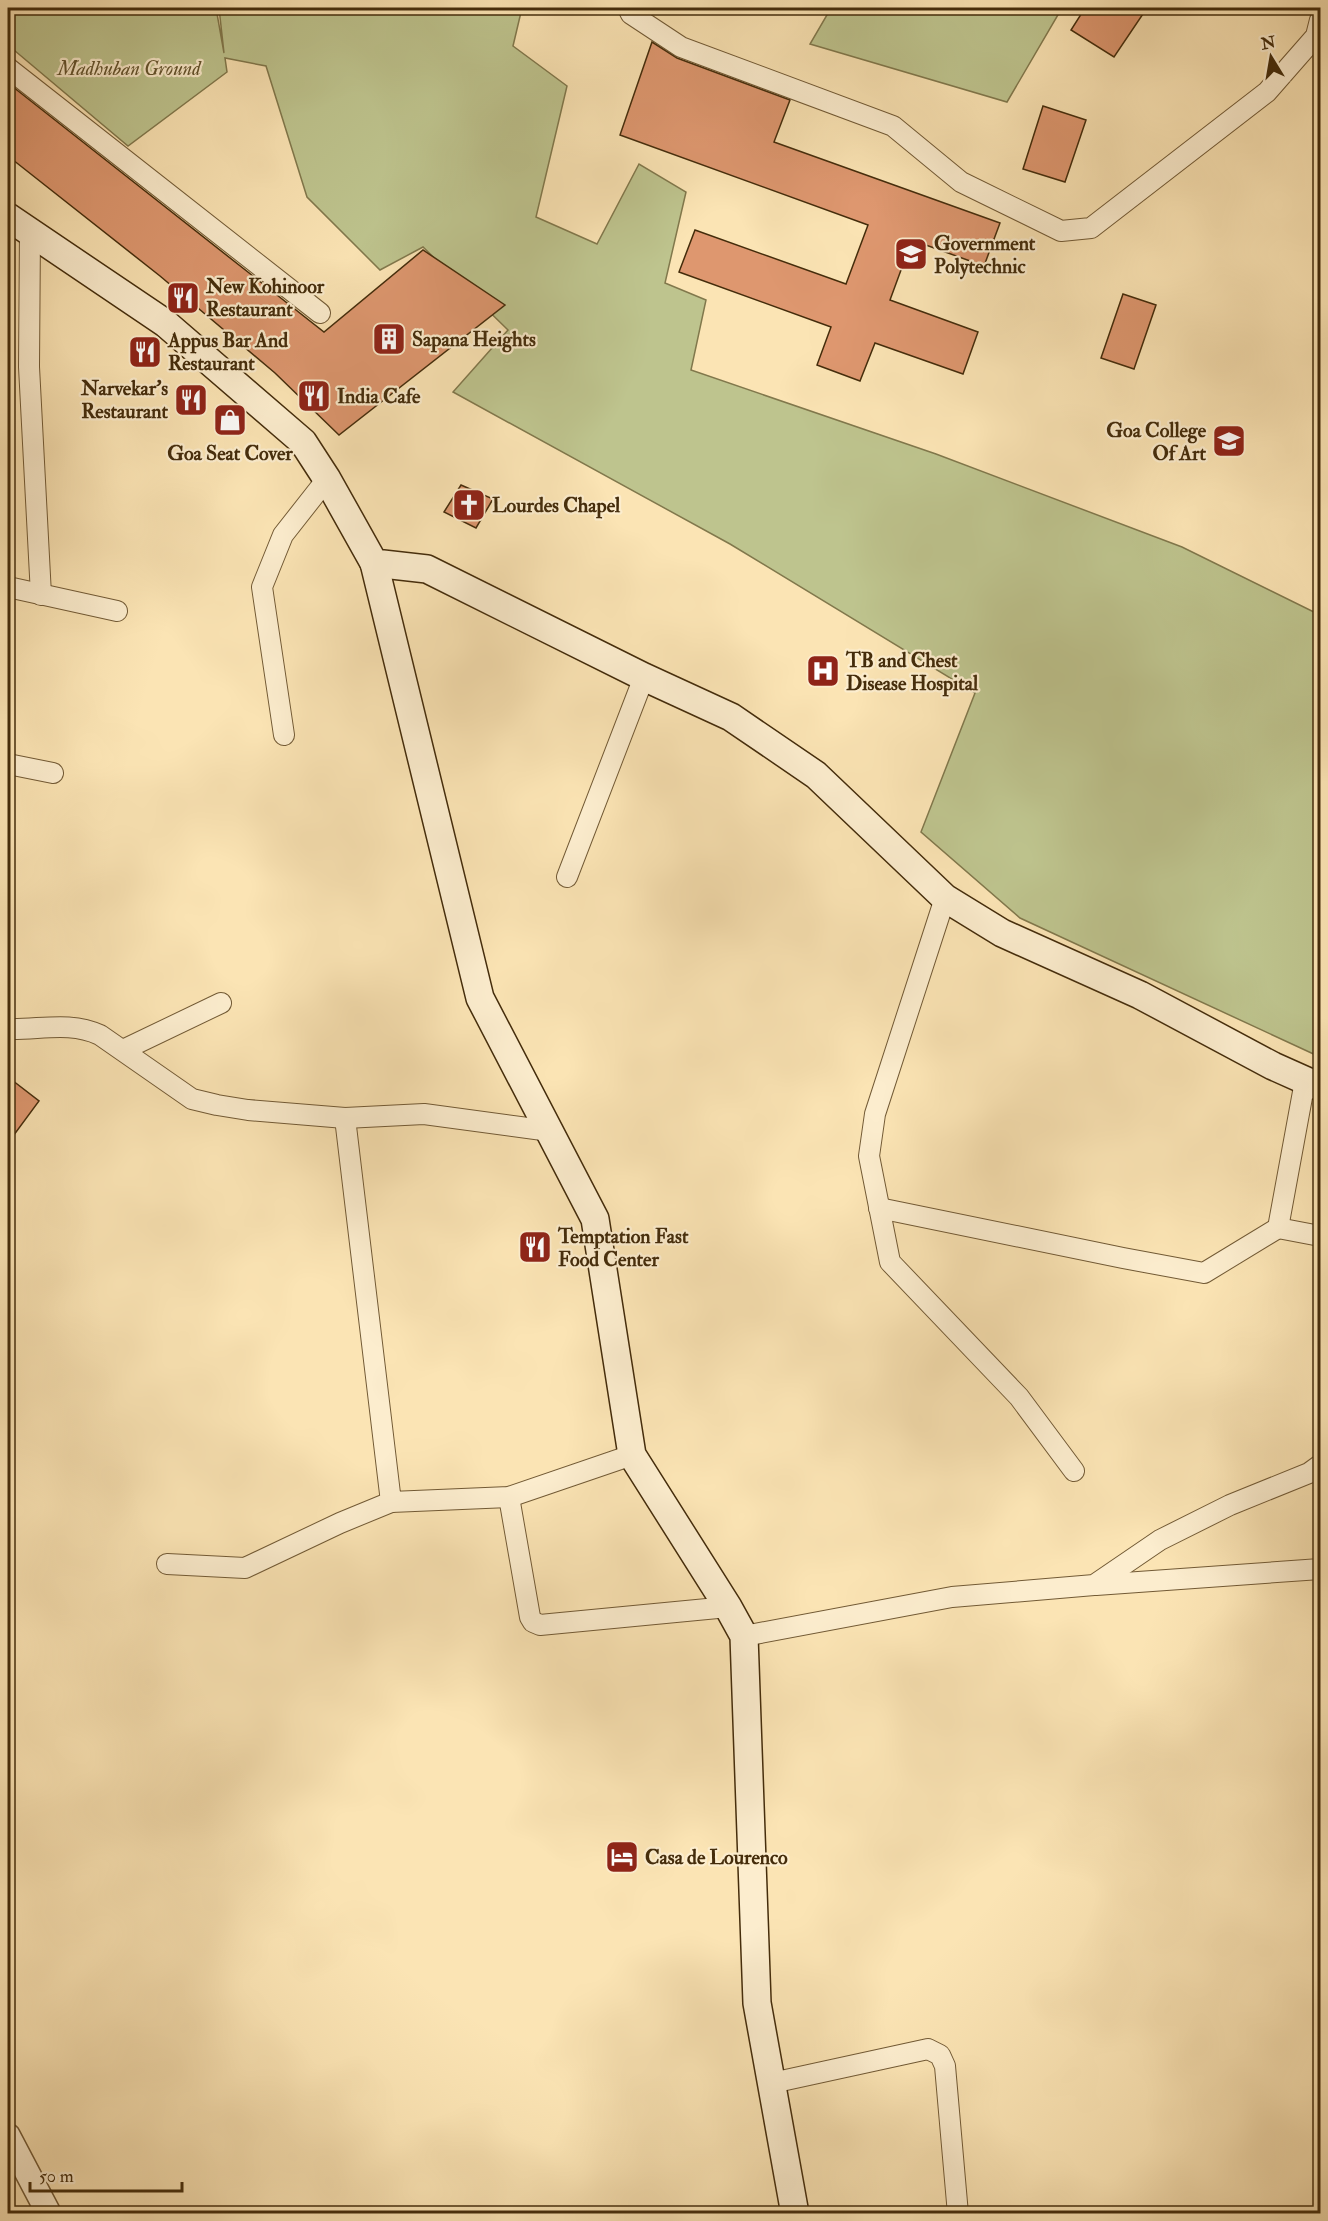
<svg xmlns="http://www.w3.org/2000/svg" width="1328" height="2221" viewBox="0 0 1328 2221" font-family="'IM FELL Double Pica',serif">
  <rect width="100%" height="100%" fill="#fbe4b4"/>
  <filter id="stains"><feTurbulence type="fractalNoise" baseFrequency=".00333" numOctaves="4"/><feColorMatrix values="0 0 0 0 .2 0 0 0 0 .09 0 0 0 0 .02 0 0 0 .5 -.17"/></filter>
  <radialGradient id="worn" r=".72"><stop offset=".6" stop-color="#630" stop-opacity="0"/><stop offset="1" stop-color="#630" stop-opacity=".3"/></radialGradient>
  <!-- green -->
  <g fill="#bec48e" stroke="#81784c" stroke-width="1.5">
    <path d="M8 8H216L224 53 219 8H522L513 46 567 86 536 217 597 244 639 164 686 192 665 283 706 300 691 370 936 454 1182 547 1320 615V1057L1020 918 921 832 975 693 730 544 453 392 508 330 423 247 380 270 307 197 266 66 225 58 227 72 128 146 8 45Z"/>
    <path d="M831 8H1062L1007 102 810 44Z"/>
  </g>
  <!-- building -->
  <g fill="#de976f" stroke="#442c0b" stroke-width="1.5">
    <path d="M1085 8H1147L1114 57 1071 30Z"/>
    <path d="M652 42 677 58 790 100 774 142 1000 223 984 266 912 240 890 300 978 332 963 374 875 343 860 381 817 365 831 327 679 272 695 230 846 284 868 225 620 135Z"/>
    <path d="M8 83 324 332 423 250 505 305 339 435 275 373 160 276 8 156Z"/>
    <path d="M1043 106 1086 120 1065 182 1023 169Z"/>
    <path d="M1123 294 1156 305 1134 369 1101 358Z"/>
    <path d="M461 485 493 499 476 528 444 512Z"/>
    <path d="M8 1077 39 1101 8 1143Z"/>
  </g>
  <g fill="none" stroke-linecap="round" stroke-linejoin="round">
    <defs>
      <g id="minor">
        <path d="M628 8 631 14 681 47 893 126 961 182 1061 231 1091 228 1267 92 1316 36 1320 20"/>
        <path d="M8 68 320 313"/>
        <path d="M30 231 29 367 41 595"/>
        <path d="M8 587 117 611"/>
        <path d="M284 735 262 587 283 535 327 479"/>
        <path d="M8 764 53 773"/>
        <path d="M567 877 644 677"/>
        <path d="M945 898 875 1114 869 1156 890 1262 1019 1397 1074 1471"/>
        <path d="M8 1029C40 1030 70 1021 100 1035L192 1099 217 1105 248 1110 345 1118 424 1114 550 1131"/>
        <path d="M123 1050 221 1003"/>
        <path d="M345 1118 391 1502 509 1497 632 1455"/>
        <path d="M879 1208 1123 1258 1204 1273 1278 1228 1305 1081"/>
        <path d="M1278 1228 1320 1236"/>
        <path d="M509 1497 530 1617 533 1622 540 1625 728 1607"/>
        <path d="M167 1564 245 1568 340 1523 391 1502"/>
        <path d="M1096 1585 1320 1569"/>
        <path d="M744 1636 952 1597 1094 1585 1160 1540 1230 1505 1309 1473 1320 1465"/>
        <path d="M772 2083 928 2049 940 2055 945 2066 958 2214"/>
      </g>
      <path id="tertiary" d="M8 2136 49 2214"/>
      <g id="secondary">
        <path d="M8 217 165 323 303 442 327 479 374 563 427 569 644 677 731 717 816 775 945 898 1002 933 1140 995 1273 1066 1320 1087"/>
        <path d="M374 563 480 998 595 1219 632 1455 728 1607 744 1636 757 2003 795 2214"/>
      </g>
    </defs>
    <!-- minor casing -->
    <use href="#minor" stroke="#725a35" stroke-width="22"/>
    <!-- tertiary casing -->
    <use href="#tertiary" stroke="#725a35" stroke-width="27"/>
    <!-- secondary casing -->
    <use href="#secondary" stroke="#442c0b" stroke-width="30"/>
    <!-- minor -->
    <use href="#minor" stroke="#fcedce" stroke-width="20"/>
    <!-- tertiary -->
    <use href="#tertiary" stroke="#fcedce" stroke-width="24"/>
    <!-- secondary -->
    <use href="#secondary" stroke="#fcedce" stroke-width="27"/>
  </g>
  <!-- icons -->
  <defs>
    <symbol id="university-square" viewBox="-11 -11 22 22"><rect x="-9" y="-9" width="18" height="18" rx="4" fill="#8f2418" stroke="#fcedce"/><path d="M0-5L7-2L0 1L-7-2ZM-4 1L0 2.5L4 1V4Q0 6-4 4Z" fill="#fff"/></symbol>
    <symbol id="restaurant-square" viewBox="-11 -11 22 22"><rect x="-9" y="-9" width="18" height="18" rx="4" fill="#8f2418" stroke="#fcedce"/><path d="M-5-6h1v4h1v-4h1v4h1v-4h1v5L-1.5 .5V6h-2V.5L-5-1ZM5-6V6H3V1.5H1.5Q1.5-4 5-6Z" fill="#fff"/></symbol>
    <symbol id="building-square" viewBox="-11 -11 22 22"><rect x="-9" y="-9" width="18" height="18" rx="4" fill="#8f2418" stroke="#fcedce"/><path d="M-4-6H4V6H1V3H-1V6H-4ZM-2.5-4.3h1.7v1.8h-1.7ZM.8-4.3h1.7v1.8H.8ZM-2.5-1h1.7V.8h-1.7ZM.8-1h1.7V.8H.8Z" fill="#fff"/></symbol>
    <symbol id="shop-square" viewBox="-11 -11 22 22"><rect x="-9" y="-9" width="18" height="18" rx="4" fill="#8f2418" stroke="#fcedce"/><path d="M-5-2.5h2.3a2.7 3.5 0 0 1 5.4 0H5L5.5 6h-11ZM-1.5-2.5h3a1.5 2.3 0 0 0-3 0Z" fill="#fff"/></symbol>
    <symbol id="church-square" viewBox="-11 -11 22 22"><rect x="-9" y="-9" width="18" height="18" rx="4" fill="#8f2418" stroke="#fcedce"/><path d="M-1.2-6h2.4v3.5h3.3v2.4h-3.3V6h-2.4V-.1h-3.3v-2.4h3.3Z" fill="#fff"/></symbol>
    <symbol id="hospital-square" viewBox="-11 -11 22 22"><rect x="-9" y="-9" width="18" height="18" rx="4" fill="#8f2418" stroke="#fcedce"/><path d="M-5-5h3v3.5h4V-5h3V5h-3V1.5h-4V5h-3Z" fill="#fff"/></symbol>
    <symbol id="hotel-square" viewBox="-11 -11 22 22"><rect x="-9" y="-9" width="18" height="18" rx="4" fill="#8f2418" stroke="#fcedce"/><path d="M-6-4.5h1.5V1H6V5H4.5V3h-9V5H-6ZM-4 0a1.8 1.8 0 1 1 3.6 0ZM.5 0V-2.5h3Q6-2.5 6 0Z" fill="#fff"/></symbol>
  </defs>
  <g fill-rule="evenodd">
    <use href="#university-square" x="892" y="235" width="38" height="38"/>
    <use href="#restaurant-square" x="164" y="279" width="38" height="38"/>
    <use href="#building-square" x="370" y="320" width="38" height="38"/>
    <use href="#restaurant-square" x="126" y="333" width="38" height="38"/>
    <use href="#restaurant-square" x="295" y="377" width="38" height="38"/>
    <use href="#restaurant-square" x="172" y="381" width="38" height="38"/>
    <use href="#shop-square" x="211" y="401" width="38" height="38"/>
    <use href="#university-square" x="1210" y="422" width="38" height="38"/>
    <use href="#church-square" x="450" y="486" width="38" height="38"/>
    <use href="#hospital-square" x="804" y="652" width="38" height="38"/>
    <use href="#restaurant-square" x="516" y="1228" width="38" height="38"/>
    <use href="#hotel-square" x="603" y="1838" width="38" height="38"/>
  </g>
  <g text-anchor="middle" stroke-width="4.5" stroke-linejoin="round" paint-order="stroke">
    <!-- park labels -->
    <g font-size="20" font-style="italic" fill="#62522c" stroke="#fcedce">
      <text x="129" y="75">Madhuban Ground</text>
    </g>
    <!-- poi labels -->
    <g font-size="20" font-weight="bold" fill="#442c0b" stroke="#fcedce" text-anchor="start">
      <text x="934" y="250">Government<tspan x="934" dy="23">Polytechnic</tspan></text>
      <text x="206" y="293">New Kohinoor<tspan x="206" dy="23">Restaurant</tspan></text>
      <text x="412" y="346">Sapana Heights</text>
      <text x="168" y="347">Appus Bar And<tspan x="168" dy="23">Restaurant</tspan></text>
      <text x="168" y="395" text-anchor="end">Narvekar's<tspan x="168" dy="23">Restaurant</tspan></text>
      <text x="337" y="403">India Cafe</text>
      <text x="1206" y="437" text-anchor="end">Goa College<tspan x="1206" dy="23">Of Art</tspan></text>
      <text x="230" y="460" text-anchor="middle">Goa Seat Cover</text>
      <text x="492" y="512">Lourdes Chapel</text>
      <text x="846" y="667">TB and Chest<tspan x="846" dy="23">Disease Hospital</tspan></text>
      <text x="558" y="1243">Temptation Fast<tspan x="558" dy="23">Food Center</tspan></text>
      <text x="645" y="1864">Casa de Lourenco</text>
    </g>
  </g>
  <!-- margin -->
  <rect width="1328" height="2221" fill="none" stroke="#fbe4b4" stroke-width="30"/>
  <rect x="9" y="9" width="1310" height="2203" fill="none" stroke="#442c0b" stroke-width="3"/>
  <rect x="15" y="15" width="1298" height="2191" fill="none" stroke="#442c0b" stroke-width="1.5"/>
  <!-- north arrow -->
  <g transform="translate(1271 57) rotate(349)" stroke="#fcedce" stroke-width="4.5" paint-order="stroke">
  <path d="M0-4.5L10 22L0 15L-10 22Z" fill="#442c0b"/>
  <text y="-9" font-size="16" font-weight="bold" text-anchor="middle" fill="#442c0b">N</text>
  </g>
  <!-- scale -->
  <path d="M30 2182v9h152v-9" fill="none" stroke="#442c0b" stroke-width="3"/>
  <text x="39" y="2182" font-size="18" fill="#442c0b" stroke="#fcedce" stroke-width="4.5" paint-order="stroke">50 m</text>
  <rect width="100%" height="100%" filter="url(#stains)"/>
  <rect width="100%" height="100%" fill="url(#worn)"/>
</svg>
